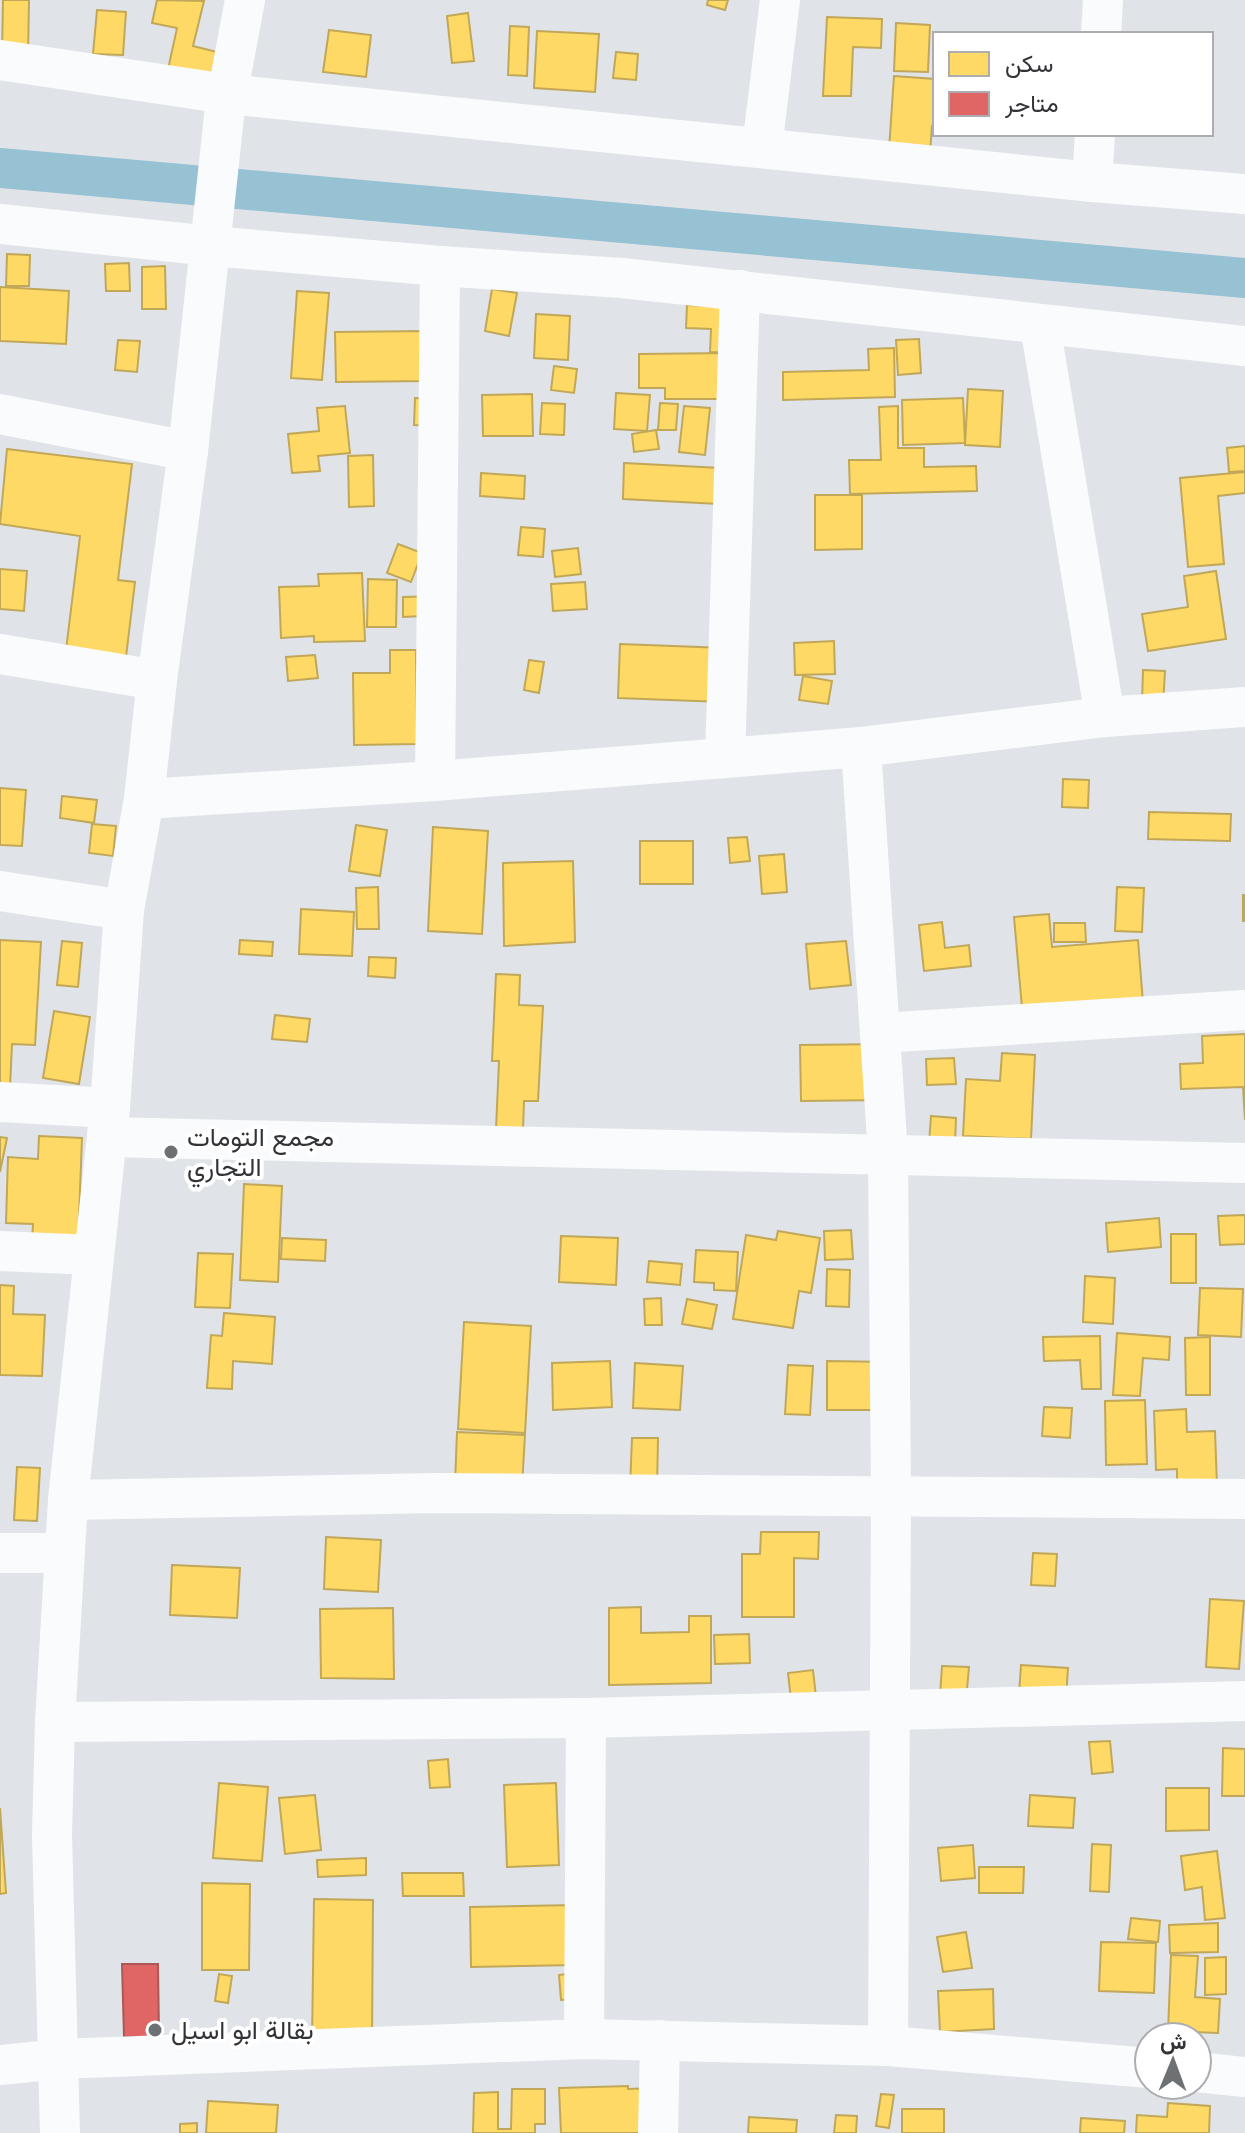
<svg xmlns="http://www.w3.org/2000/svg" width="1245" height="2133" viewBox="0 0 1245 2133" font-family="Inter,Vazirmatn,sans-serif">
  <rect width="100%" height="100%" fill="#e0e4e8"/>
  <!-- homes -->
  <g fill="#ffd966" stroke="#c1a758" stroke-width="2">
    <path d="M3 0H29L28 57 2 56Z"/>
    <path d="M157 0 204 1 193 46 217 52 206 98 164 88 177 28 152 23Z"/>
    <path d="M708 0H728L725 10 707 5Z"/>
    <path d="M97 10 126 12 123 55 93 54Z"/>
    <path d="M468 13 474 61 452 63 447 16Z"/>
    <path d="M827 17 882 19 881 48 853 47 851 96H823Z"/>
    <path d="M896 23 930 25 928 72 894 71Z"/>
    <path d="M510 26 529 27 527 76 508 75Z"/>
    <path d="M329 30 371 35 366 77 323 72Z"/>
    <path d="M537 31 599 34 595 92 534 88Z"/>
    <path d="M616 52 638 54 636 80 613 78Z"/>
    <path d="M894 76 935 79V127L932 126 930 152 889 150Z"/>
    <path d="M7 254 30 255 29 286H6Z"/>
    <path d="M129 263 130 291H106L105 264Z"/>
    <path d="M165 266 166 309H142V267Z"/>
    <path d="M0 287 69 291 66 344 0 341Z"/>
    <path d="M492 289 517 293 509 336 485 331Z"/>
    <path d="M297 291 329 293 322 380 291 378Z"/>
    <path d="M687 305 742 308 741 353 710 352 711 329 686 328Z"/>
    <path d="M536 314 570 316 568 360 534 358Z"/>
    <path d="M426 331 427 381 336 382 335 332Z"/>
    <path d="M919 339 921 373 898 375 896 340Z"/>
    <path d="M118 340 140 341 137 372 115 370Z"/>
    <path d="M894 348 895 397 783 400V372L869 370 868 349Z"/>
    <path d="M728 353V399H665V388H639V354Z"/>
    <path d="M554 366 577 369 574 393 551 390Z"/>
    <path d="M968 389 1003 391 1000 447 965 445Z"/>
    <path d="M616 393 650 395 647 431 614 429Z"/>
    <path d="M532 394 533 436H483L482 395Z"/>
    <path d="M415 398 441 399 440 426 414 425Z"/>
    <path d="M963 398 965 443 903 445 902 400Z"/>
    <path d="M542 403 565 404 564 435 540 434Z"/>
    <path d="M660 403 678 404 676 430H658Z"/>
    <path d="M345 406 350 453 318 456 320 471 292 473 288 434 319 431 317 408Z"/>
    <path d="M684 406 710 408 705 455 679 452Z"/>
    <path d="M898 406V448H924V467L976 466 977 491 850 494 849 460H881L879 407Z"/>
    <path d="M656 430 659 449 634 452 632 434Z"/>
    <path d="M1245 446V471L1229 472 1227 448Z"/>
    <path d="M7 449 132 464 118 580 135 582 126 657 66 650 80 536 0 524Z"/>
    <path d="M373 455 374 506 349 507 348 456Z"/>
    <path d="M624 463 740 469 738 505 623 499Z"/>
    <path d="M1245 472V493L1218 496 1224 564 1188 567 1180 478Z"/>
    <path d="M481 473 525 476 524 499 480 496Z"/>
    <path d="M815 495H862V549L815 550Z"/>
    <path d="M521 527 545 529 543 557 518 555Z"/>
    <path d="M398 544 422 553 411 582 387 573Z"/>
    <path d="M578 548 581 574 555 577 552 551Z"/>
    <path d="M0 569 27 571 24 611 0 609Z"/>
    <path d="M1216 571 1226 639 1148 651 1142 614 1188 607 1184 576Z"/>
    <path d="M362 573 365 641 314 642V636L281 638 279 587 319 586 318 574Z"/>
    <path d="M368 579 397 580 396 627H367Z"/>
    <path d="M585 582 587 609 553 611 551 584Z"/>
    <path d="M441 596 442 615 403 617V597Z"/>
    <path d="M834 641 835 674 795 675 794 643Z"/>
    <path d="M620 644 725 648 722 702 618 698Z"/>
    <path d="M390 650H416L417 744 354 745 353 673H390Z"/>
    <path d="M315 655 318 678 288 681 286 657Z"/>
    <path d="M529 660 544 662 539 693 524 690Z"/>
    <path d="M1143 670 1165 671 1163 705 1142 704Z"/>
    <path d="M803 676 832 681 828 704 799 700Z"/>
    <path d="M1063 779 1089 780 1088 808 1062 807Z"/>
    <path d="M0 788 26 790 22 846 0 845Z"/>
    <path d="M62 796 97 800 94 823 60 818Z"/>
    <path d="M1149 812 1231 814 1230 841 1148 839Z"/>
    <path d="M92 824 116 826 113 856 89 853Z"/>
    <path d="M356 825 387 830 380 876 349 871Z"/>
    <path d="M433 827 488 831 482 934 428 931Z"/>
    <path d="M747 837 750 861 730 863 728 838Z"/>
    <rect x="640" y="841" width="53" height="43"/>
    <path d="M784 854 787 892 762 894 759 856Z"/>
    <path d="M573 861 575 942 504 946 503 863Z"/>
    <path d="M378 887 379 929H357L356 888Z"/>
    <path d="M1117 887 1144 888 1142 932 1115 931Z"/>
    <rect x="1243" y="895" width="2" height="26"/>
    <path d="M301 909 354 912 352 956 299 954Z"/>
    <path d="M1049 914 1052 947 1138 940 1143 1003 1023 1019 1014 917Z"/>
    <path d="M942 922 945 948 969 945 971 966 924 971 919 925Z"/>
    <path d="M1054 923H1085L1086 942H1054Z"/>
    <path d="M0 940 41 942 35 1045 12 1044 10 1087H0Z"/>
    <path d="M240 940 273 942 272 956 239 954Z"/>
    <path d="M62 941 82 943 78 987 57 985Z"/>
    <path d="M846 941 851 985 810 989 806 944Z"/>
    <path d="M369 957 396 958 395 978 368 976Z"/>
    <path d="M496 974 520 975 519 1005 543 1006 538 1101H524L523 1130 496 1129 499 1061H492Z"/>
    <path d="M54 1011 90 1017 79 1084 43 1078Z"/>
    <path d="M275 1015 310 1019 307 1042 272 1039Z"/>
    <path d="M1245 1034V1120L1243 1087 1181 1089 1180 1064 1203 1063 1202 1036Z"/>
    <path d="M886 1044 887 1100 801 1101 800 1045Z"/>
    <path d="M1002 1053 1035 1055 1031 1139 963 1136 966 1079 1000 1081Z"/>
    <path d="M954 1058 956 1084 927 1085 926 1059Z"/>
    <path d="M931 1116 956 1118 955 1144 929 1143Z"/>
    <path d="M39 1136 82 1138 78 1243 32 1241 33 1224 6 1223 8 1157 38 1159Z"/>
    <path d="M0 1137 7 1138 0 1172Z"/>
    <path d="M244 1184 282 1186 278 1282 240 1280Z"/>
    <path d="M1245 1215V1244L1220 1245 1218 1216Z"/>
    <path d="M1159 1218 1161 1247 1108 1252 1106 1223Z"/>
    <path d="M851 1230 853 1259 825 1260 824 1231Z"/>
    <path d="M778 1231 820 1238 811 1293 799 1291 793 1328 733 1319 746 1235 776 1240Z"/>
    <rect x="1171" y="1234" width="25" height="49"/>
    <path d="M561 1236 618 1238 616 1285 559 1282Z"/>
    <path d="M282 1238 326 1240 325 1261 281 1259Z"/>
    <path d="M696 1250 738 1252 736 1291 714 1290V1283L694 1282Z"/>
    <path d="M198 1253 233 1254 230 1308 195 1307Z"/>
    <path d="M649 1261 682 1264 680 1285 647 1282Z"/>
    <path d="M827 1269 850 1270 849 1307 826 1306Z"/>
    <path d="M1085 1276 1115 1278 1113 1324 1083 1322Z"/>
    <path d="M0 1285 14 1286 13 1314 45 1315 42 1376 0 1375Z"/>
    <path d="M1200 1288 1243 1289 1241 1337 1198 1335Z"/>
    <path d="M661 1298 662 1325H645L644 1299Z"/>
    <path d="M687 1299 717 1305 712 1329 682 1324Z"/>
    <path d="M224 1313 275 1317 272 1364 233 1361 232 1389 207 1388 211 1335 222 1336Z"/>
    <path d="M464 1322 531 1326 525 1433 458 1429Z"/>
    <path d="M1117 1333 1170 1337 1169 1360 1143 1358 1140 1396 1113 1395Z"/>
    <path d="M1100 1336 1101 1389H1082L1080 1360 1044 1361 1043 1337Z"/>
    <path d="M1210 1337V1395H1186L1185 1338Z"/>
    <path d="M610 1361 612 1407 553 1410 552 1363Z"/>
    <path d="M827 1361 891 1362V1410H827Z"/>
    <path d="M635 1363 683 1366 680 1410 633 1408Z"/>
    <path d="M788 1365 813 1366 810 1415 785 1414Z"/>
    <path d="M1145 1400 1147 1464 1106 1465 1105 1401Z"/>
    <path d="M1044 1407 1072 1408 1070 1438 1042 1436Z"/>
    <path d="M1186 1409 1187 1432 1215 1431 1217 1485 1177 1486V1469L1156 1470 1154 1411Z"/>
    <path d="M457 1432 525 1435 522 1486 455 1483Z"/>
    <path d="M632 1438H658L657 1489 630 1488Z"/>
    <path d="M17 1467 40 1468 37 1521 14 1520Z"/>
    <path d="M761 1532H819L818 1559 794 1558V1617H742V1554H760Z"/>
    <path d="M326 1537 381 1540 378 1592 324 1589Z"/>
    <path d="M1033 1553 1057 1554 1055 1586 1031 1585Z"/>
    <path d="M172 1565 240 1568 237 1618 170 1615Z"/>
    <path d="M1210 1599 1244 1601 1239 1669 1206 1667Z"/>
    <path d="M641 1607V1633L689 1632V1616H711V1683L609 1685V1608Z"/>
    <path d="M393 1608 394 1679 321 1678 320 1609Z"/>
    <path d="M749 1634 750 1663 715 1664 714 1635Z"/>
    <path d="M1021 1665 1068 1668 1066 1698 1019 1694Z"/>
    <path d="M942 1666 969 1667 965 1712 939 1710Z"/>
    <path d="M813 1670 816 1697 791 1699 788 1673Z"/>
    <path d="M1110 1741 1113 1772 1092 1774 1089 1742Z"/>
    <path d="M1223 1748 1245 1749V1796H1222Z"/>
    <path d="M448 1759 450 1787 430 1788 428 1761Z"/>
    <path d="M219 1783 268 1787 262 1861 213 1858Z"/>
    <path d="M556 1783 559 1865 507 1867 504 1785Z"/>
    <path d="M1166 1788H1209V1830L1166 1831Z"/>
    <path d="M315 1795 321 1850 285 1854 279 1798Z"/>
    <path d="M1030 1795 1075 1798 1073 1828 1028 1826Z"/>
    <path d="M0 1808 6 1893 0 1894Z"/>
    <path d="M1092 1844 1111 1845 1109 1892 1090 1891Z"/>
    <path d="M973 1845 975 1878 941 1881 938 1848Z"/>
    <path d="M1217 1851 1225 1918 1205 1920 1202 1887 1185 1890 1181 1856Z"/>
    <path d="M366 1858V1875L318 1877 317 1860Z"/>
    <path d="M979 1867H1024L1023 1893H979Z"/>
    <path d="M402 1873H463L464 1896H403Z"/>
    <path d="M202 1883 250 1884 249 1970H202Z"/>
    <path d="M314 1899 373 1900 372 2043 312 2042Z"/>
    <path d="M576 1905 577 1965 471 1967 470 1907Z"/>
    <path d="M1131 1918 1160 1921 1158 1942 1128 1939Z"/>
    <path d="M1218 1923V1952L1170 1953 1169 1925Z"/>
    <path d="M966 1932 972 1968 943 1972 937 1937Z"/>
    <path d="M1101 1942 1156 1943 1154 1993 1099 1991Z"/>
    <path d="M1171 1955 1198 1956 1195 1997 1220 1999 1218 2033 1168 2031Z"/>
    <path d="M1226 1957V1994L1205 1995V1958Z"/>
    <path d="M581 1972 584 1998 561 2000 559 1975Z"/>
    <path d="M219 1974 232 1976 228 2003 215 2001Z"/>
    <path d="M993 1989 994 2029 940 2032 938 1991Z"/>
    <path d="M628 2086V2089L652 2088 654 2133H561L559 2088Z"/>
    <path d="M512 2089H545V2124H535V2133H473L474 2093 498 2092V2129H511Z"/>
    <path d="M881 2094 894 2095 889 2128 876 2126Z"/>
    <path d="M208 2101 278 2105 276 2133H206Z"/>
    <path d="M1168 2103 1210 2106 1209 2133H1136L1137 2115 1167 2117Z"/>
    <rect x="902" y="2109" width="42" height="24"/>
    <path d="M836 2115 857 2116 856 2133H834Z"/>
    <path d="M749 2117 797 2120 796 2133H748Z"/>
    <path d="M1081 2118 1125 2121 1124 2133H1080Z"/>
    <path d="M197 2123V2133H180V2124Z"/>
  </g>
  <!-- shops -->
  <path fill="#e06666" stroke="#ac5758" stroke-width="2" d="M122 1964H158L159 2037H124Z"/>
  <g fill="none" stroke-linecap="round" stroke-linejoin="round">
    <!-- canal -->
    <path stroke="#96c2d4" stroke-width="40" d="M0 168 1245 278"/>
    <!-- street -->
    <g stroke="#fafbfc" stroke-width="40">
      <path d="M1101 34 1103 0"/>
      <path d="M0 60 227 94 1092 182 1245 194"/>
      <path d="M762 148 780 0"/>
      <path d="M1092 182 1095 134"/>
      <path d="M0 224 211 246 440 266 622 278 1245 346"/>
      <path d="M1040 325 1105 717"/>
      <path d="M0 414 188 451"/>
      <path d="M0 654 157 680"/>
      <path d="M861 747 888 1155 891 1497 888 2046"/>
      <path d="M725 758 740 290"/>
      <path d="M435 781 440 266"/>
      <path d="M144 799 435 781 725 758 861 747 1105 717 1245 707"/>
      <path d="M0 891 124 910"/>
      <path d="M881 1033 1245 1010"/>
      <path d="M0 1102 110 1108"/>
      <path d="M107 1137 1245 1163"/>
      <path d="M0 1251 94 1255"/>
      <path d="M68 1500 436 1493 1245 1499"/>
      <path d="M0 1553H64"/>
      <path d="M55 1722 586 1718 1245 1701"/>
      <path d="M584 2039 586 1718"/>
      <path d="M0 2065 60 2059 584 2039 888 2046 1149 2068"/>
      <path d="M1197 2072 1245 2077"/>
      <path d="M60 2133 52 1835 55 1722 68 1500 110 1108 124 910 144 799 157 680 188 451 225 107 245 0"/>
      <path d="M658 2133 660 2040"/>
    </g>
  </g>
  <!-- markers -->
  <g fill="#6e7174" stroke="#fff" stroke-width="3">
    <circle cx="171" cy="1152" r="8"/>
    <circle cx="155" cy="2030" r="8"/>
  </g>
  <g text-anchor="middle" stroke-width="8" stroke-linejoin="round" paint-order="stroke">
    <!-- poi labels -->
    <g font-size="26" fill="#313336" stroke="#fff" text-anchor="start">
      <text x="187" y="1146">مجمع التومات<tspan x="187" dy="30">التجاري</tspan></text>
      <text x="171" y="2039">بقالة ابو اسيل</text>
    </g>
  </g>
  <!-- legend -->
  <rect x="933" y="32" width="280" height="104" fill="#ffffff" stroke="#adadaf" stroke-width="2"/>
  <rect x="949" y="52" width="40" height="24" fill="#ffd966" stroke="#adadaf" stroke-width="2"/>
  <text x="1005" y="72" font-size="24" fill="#313336">سكن</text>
  <rect x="949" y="92" width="40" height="24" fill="#e06666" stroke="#adadaf" stroke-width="2"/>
  <text x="1005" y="112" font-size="24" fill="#313336">متاجر</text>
  <!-- north arrow -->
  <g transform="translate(1173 2061) rotate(1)"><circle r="38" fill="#ffffff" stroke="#adadaf" stroke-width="2"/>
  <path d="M0-6L14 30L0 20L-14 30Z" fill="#6e7174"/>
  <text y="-12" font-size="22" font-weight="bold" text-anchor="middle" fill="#313336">ش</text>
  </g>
</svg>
